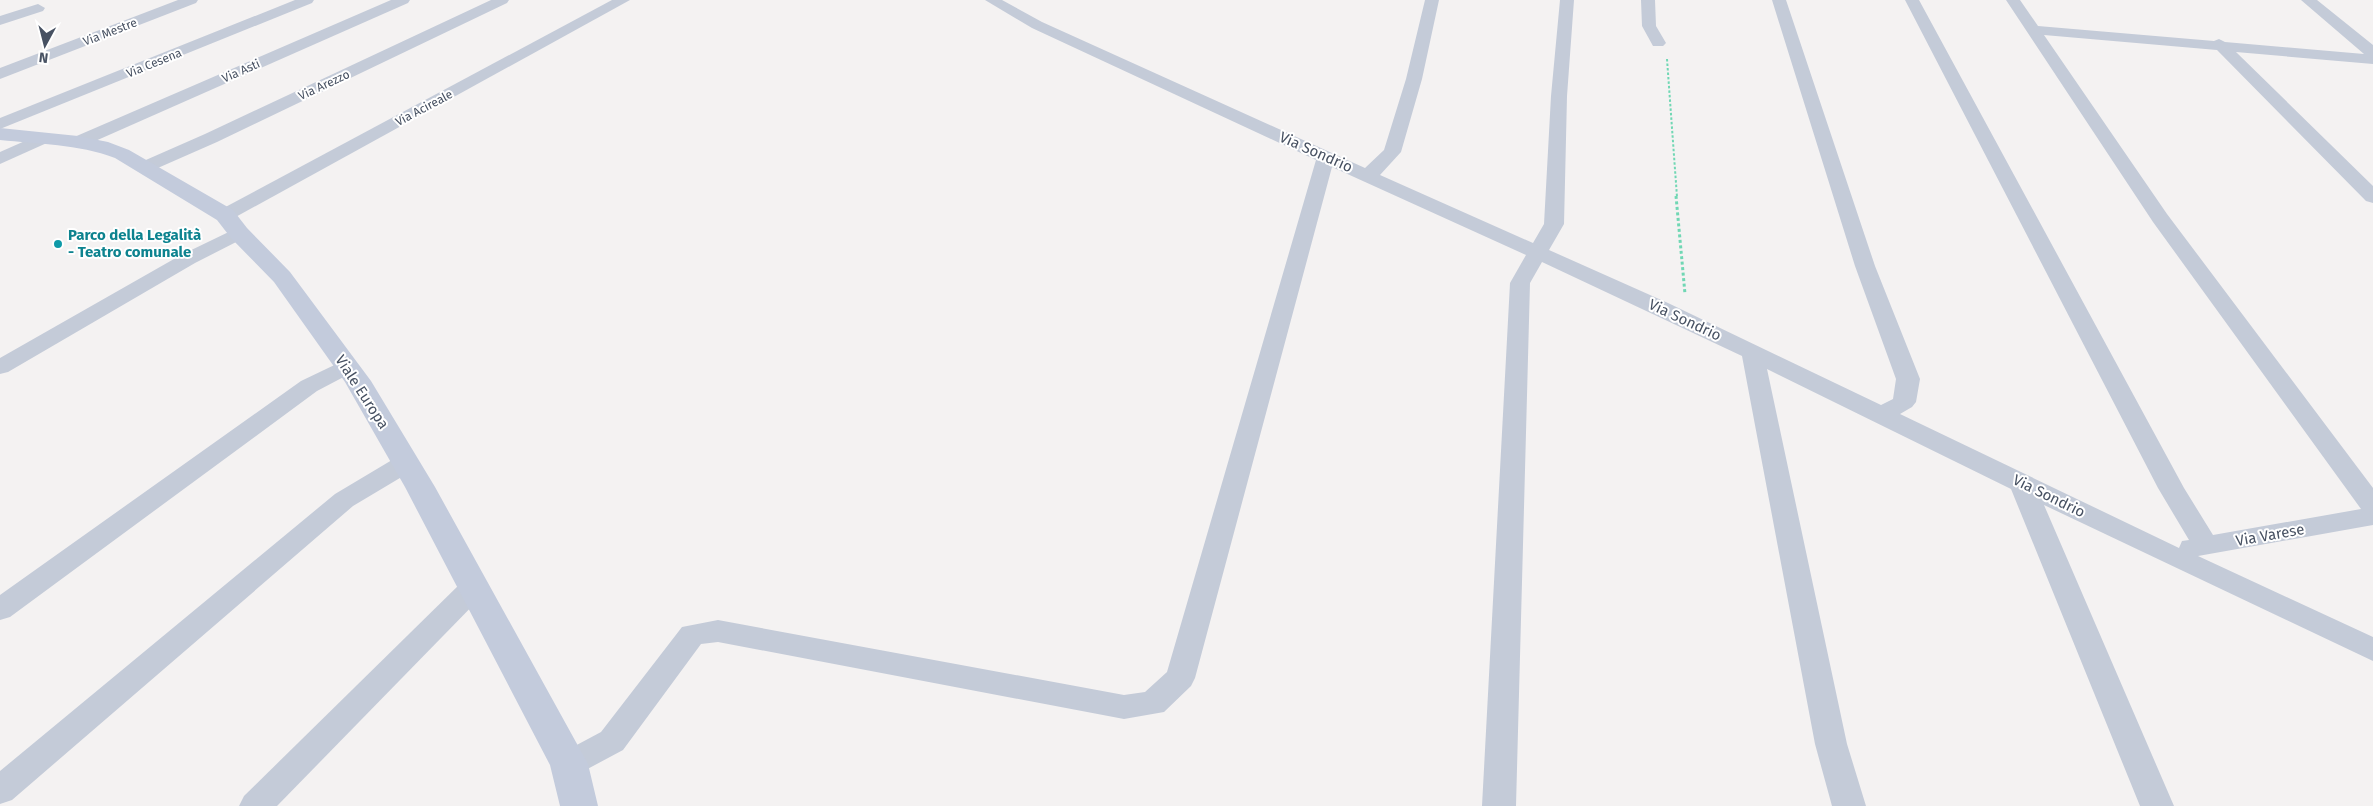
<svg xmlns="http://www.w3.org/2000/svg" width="2373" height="806" viewBox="0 0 2373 806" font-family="'Fira Sans',sans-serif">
  <rect width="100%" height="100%" fill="#f4f2f2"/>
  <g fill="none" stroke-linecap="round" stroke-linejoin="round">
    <!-- path-far1 -->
    <path stroke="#70d7b4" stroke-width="2" stroke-dasharray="2.5 2" stroke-linecap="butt" d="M1667 59 1677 197"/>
    <!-- path -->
    <path stroke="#70d7b4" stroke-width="3" stroke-dasharray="3 2.5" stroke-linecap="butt" d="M1676 196 1685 294"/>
    <!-- street -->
    <g fill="#c4cbd8" fill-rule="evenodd">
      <path d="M178 0H198L196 3 0 79V68Z"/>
      <path d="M295 0H314L312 3 0 129V118Z"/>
      <path d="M391 0H410L408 3 84 146H72L69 142 72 138Z"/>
      <path d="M491 0H509L507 3 217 142 151 171H139L136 167 139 163 205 134Z"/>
      <path d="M612 0H630L232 219 225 221 218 219 215 215 218 211Z"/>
      <path d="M985 0H1002L1042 22 1365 168 1384 150 1406 79 1425 0H1439L1422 79 1401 152 1380 175 1533 243 1544 224 1551 96 1560 0H1574L1567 96 1564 224 1549 250 1668 303 1881 405 1893 399 1896 379 1855 266 1772 0H1786L1875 266 1920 379 1916 402 1912 407 1900 414 2179 548 2182 541 2189 540 2158 488 1905 0H1919L2184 488 2213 535 2361 509 2153 222 2006 0H2020L2038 26 2214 41 2219 39 2225 42 2364 54 2301 0H2317L2373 45V64L2236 52 2373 186V203L2366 201 2217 50 2044 35 2167 214 2373 488V525L2198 556 2373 637V661L2044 505 2174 806H2140L2011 489 1767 369 1847 744 1866 806H1832L1815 744 1742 356 1542 262 1530 283 1516 806H1482L1510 283 1526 255 1332 167 1195 678 1191 686 1164 712 1124 719 718 642 701 644 623 750 580 773 569 777 558 773 553 764 558 755 601 732 682 627 718 620 1124 695 1145 692 1167 672 1316 160 1032 28Z"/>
      <path d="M1641 0H1655L1656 26 1666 43 1663 46H1653L1642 26Z"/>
      <path d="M38 4 45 8 43 11 0 25V16Z"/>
      <path d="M43 133 49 134 52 138 49 142 0 164V152Z"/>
      <path d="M239 227 246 229 249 233 246 237 195 263 8 372 0 374V358L181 255Z"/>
      <path d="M347 359 355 361 358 366 355 371 317 391 10 617 0 620V595L301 381Z"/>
      <path d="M406 455 415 457 419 463 415 469 353 506 12 800 0 804V771L335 494 397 457Z"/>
      <path d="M474 577 484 580 488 587 484 594 277 806H239L244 796 464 580Z"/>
    </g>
    <!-- secondary -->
    <path fill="#c3cbdc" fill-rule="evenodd" d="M0 128 78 136 108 142 129 150 233 210 247 228 290 272 371 381 435 487 582 753 588 764 598 806H560L550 765 405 487 345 382 274 282 231 238 217 220 115 158C78 144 38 144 0 140Z"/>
  </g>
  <!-- markers -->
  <circle fill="#0f9aa8" stroke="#fff" stroke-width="2" cx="58" cy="244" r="5"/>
  <g text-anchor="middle" stroke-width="4" stroke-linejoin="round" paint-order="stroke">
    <!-- far-street labels -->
    <g font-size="12" fill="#475162" stroke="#fff">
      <text transform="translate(110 32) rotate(-21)" y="4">Via Mestre</text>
      <text transform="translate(154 63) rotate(-22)" y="4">Via Cesena</text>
      <text transform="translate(241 71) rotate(-24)" y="4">Via Asti</text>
      <text transform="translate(324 85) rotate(-25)" y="4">Via Arezzo</text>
      <text transform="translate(424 108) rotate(-28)" y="4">Via Acireale</text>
    </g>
    <!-- street labels -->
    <g font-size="15" fill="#475162" stroke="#fff">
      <text transform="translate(1316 152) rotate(24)" y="5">Via Sondrio</text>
      <text transform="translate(1685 320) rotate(25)" y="5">Via Sondrio</text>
      <text transform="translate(362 392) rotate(57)" y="5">Viale Europa</text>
      <text transform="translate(2049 496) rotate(26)" y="5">Via Sondrio</text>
      <text transform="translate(2270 535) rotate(-10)" y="5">Via Varese</text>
    </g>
    <!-- culture labels -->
    <g font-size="15" font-weight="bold" fill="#0d838f" stroke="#fff" text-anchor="start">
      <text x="68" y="240">Parco della Legalità<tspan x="68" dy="17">- Teatro comunale</tspan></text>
    </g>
  </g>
  <!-- north arrow -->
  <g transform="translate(45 45) rotate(187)" stroke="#ffffff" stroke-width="4" paint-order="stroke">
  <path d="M0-4L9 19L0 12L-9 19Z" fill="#475162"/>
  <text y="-8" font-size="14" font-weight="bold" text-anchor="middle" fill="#475162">N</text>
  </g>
</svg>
